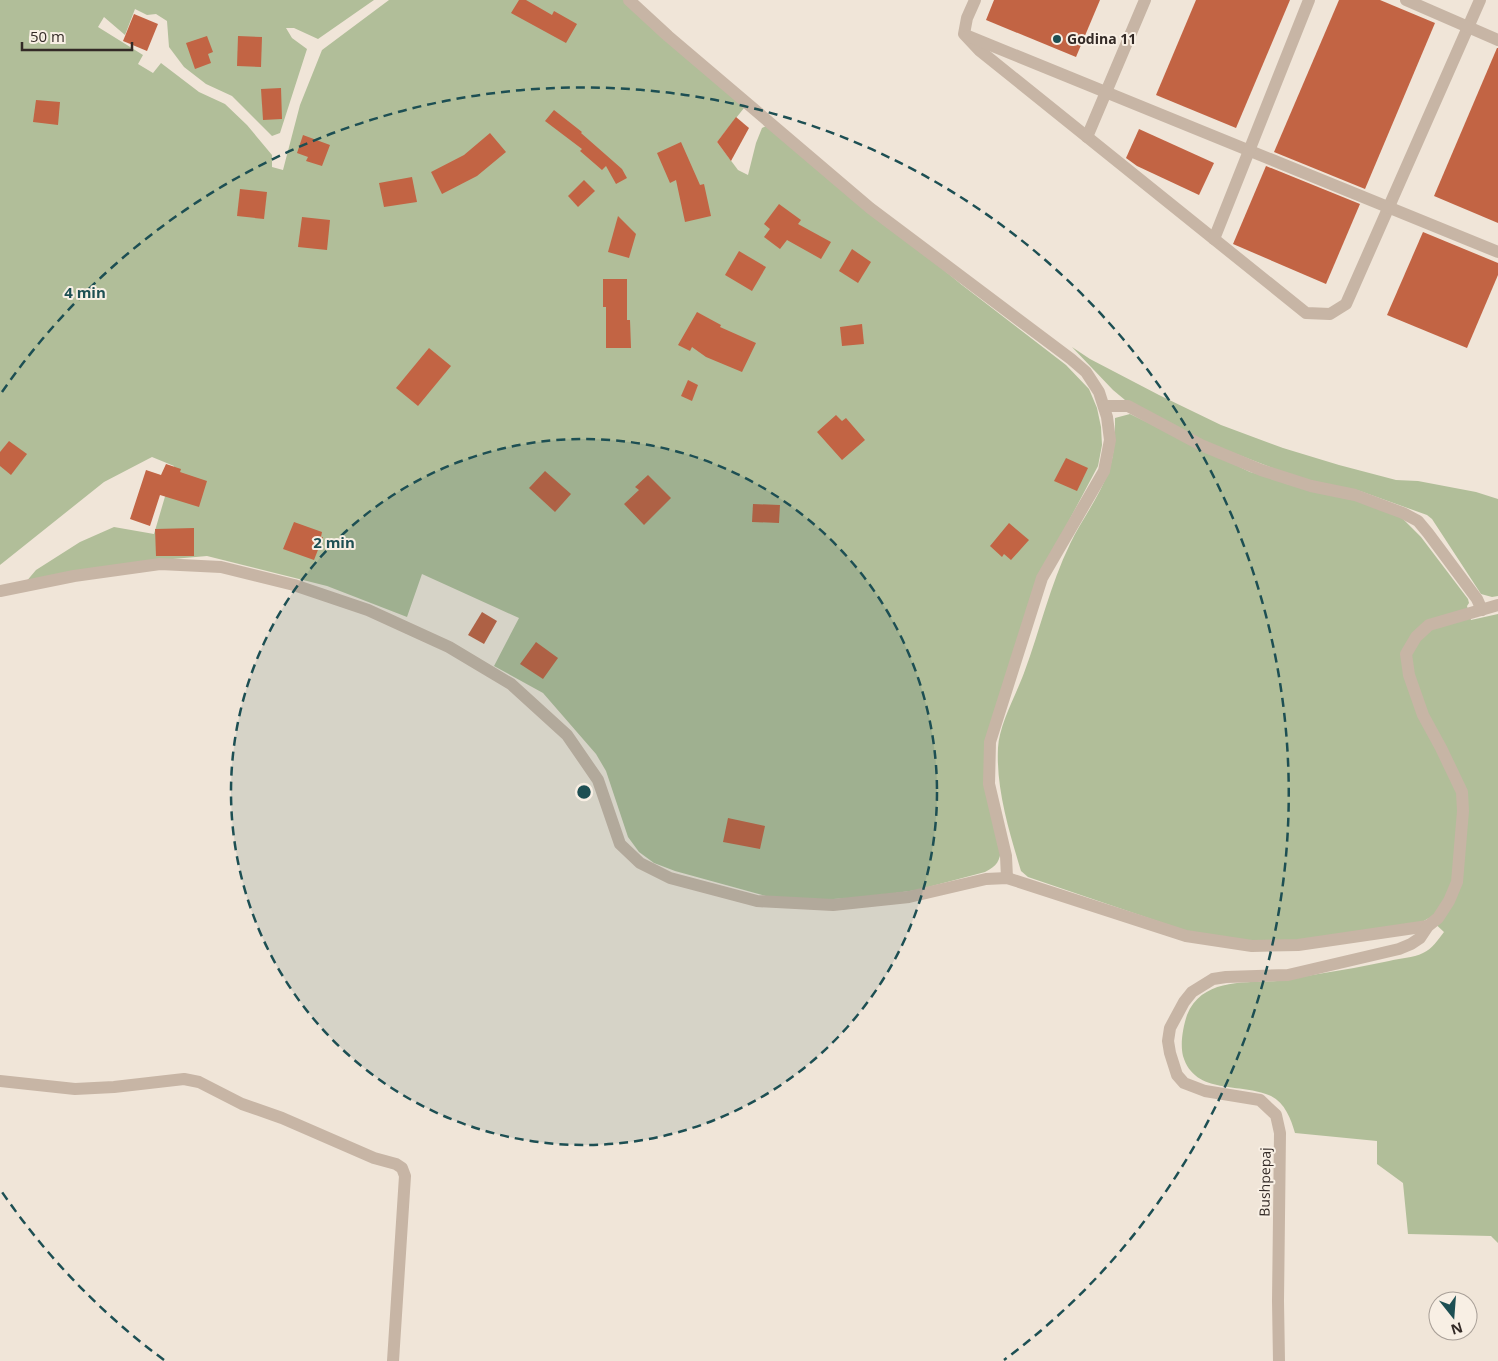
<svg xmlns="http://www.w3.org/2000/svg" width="1498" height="1361" viewBox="0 0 1498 1361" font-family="'Open Sans',sans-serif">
  <rect width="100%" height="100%" fill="#f0e5d8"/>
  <!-- green -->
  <g fill="#b1be99">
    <path d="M0 0H374L318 39 294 28H286L292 38 307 49 280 133 272 136 232 96 206 84 184 67 169 47 167 21 156 14 147 15 135 9 125 35 104 17 98 27 143 55 138 64 153 73 161 63 199 92 225 104 247 125 272 155V167L283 170 300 105 322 50 389 0H631L744 108 717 142 738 170 748 175 756 143 762 128 768 125 962 285 1066 365 1089 389 1097 408 1101 427 1102 445 1098 466 1064 530 986 744 1001 848C1000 861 997 866 985 872L917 890 867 897 817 900 773 898 675 871 654 863 639 852 628 837 606 771 596 754 543 693 494 666 519 618 422 574 407 617 327 586 207 556 138 562 25 583 36 570 80 542 114 527 154 534 174 466 152 457 104 482 0 565Z"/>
    <path d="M1072 347 1090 359 1159 395 1221 425 1283 448 1339 465 1396 480 1418 481 1476 492 1498 499V596L1492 597 1481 594 1432 519 1427 515 1360 491 1304 480 1200 440 1125 400 1113 390Z"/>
    <path d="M1130 414 1250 472 1352 498 1402 518 1421 537 1468 599 1469 603 1467 606 1471 620 1498 614V1243L1491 1236 1408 1234 1403 1183 1377 1164V1141L1295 1133C1291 1119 1285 1103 1271 1096 1241 1082 1195 1096 1183 1056 1180 1044 1183 1027 1187 1015 1202 978 1245 983 1277 981 1291 979 1305 976 1318 974 1342 970 1366 966 1389 961 1400 958 1413 958 1423 953 1432 949 1438 940 1444 932L1429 918 1422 922 1276 945 1207 938 1028 877 1021 871C1009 831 996 789 998 748 999 725 1016 695 1024 673 1040 630 1050 585 1070 544 1082 519 1100 496 1109 470 1115 453 1115 435 1115 418Z"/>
  </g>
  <!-- building -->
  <g fill="#c26444">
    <path d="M519 0H526L552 15 554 11 577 24 566 43 511 13Z"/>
    <path d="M994 0H1100L1076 57 986 20Z"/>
    <path d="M1196 0H1290L1236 128 1156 95Z"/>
    <path d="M1339 0H1380L1435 23 1365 189 1274 152Z"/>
    <path d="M134 14 158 24 147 51 123 41Z"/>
    <path d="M207 36 213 52 208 54 211 63 195 69 186 43Z"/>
    <path d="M238 36 262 37 261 67 237 66Z"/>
    <path d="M1497 48H1498V223L1434 196Z"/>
    <path d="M281 88 282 119 263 120 261 89Z"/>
    <path d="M36 100 60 102 58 125 33 122Z"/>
    <path d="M554 110 582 132 581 133 622 169 627 178 616 184 606 166 602 170 580 151 582 149 545 121Z"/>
    <path d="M736 117 749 128 731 161 717 142Z"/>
    <path d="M1139 129 1214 163 1199 195 1137 166 1126 158Z"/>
    <path d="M490 133 506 152 477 176 442 194 431 172 464 155Z"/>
    <path d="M303 135 330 145 322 166 306 161 308 157 297 153Z"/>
    <path d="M681 142 700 185 704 184 711 216 685 222 676 180 670 183 657 153Z"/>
    <path d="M1266 166 1360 204 1326 284 1233 244Z"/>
    <path d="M412 177 417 202 384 207 379 183Z"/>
    <path d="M584 180 595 191 578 207 568 196Z"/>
    <path d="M240 189 267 192 264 219 237 216Z"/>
    <path d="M779 204 801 220 798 224 831 242 821 259 787 240 780 249 764 237 770 229 764 224Z"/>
    <path d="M618 216 636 234 629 258 608 252Z"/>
    <path d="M302 217 330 220 327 250 298 247Z"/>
    <path d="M1423 232 1498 263V275L1467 348 1387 315Z"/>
    <path d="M852 249 871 262 858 283 839 271Z"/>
    <path d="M739 251 766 267 752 291 725 275Z"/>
    <path d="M603 279H627V320H630L631 348H606V307H603Z"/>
    <path d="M697 312 721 325 720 327 756 343 742 372 706 357 692 347 690 351 678 345Z"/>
    <path d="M862 324 864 344 842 346 840 327Z"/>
    <path d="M429 348 451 366 418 406 396 388Z"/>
    <path d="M688 380 698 385 692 401 681 396Z"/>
    <path d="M836 415 842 421 846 418 865 440 842 460 817 432Z"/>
    <path d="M9 441 27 454 11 475 0 466V452Z"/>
    <path d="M1066 458 1088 468 1077 491 1054 481Z"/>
    <path d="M166 464 181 469 180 472 207 481 199 507 160 495 150 526 130 519 146 470 161 475Z"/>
    <path d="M545 471 571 494 555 512 529 488Z"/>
    <path d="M648 475 671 498 644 525 624 504 639 490 635 487Z"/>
    <path d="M753 504 780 505 779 523 752 522Z"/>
    <path d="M294 522 322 532 321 537H323L314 560 283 549Z"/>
    <path d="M1009 523 1029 540 1011 560 1004 554 1002 557 990 546Z"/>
    <path d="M194 528V556H156L155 529Z"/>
    <path d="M482 612 497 621 484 644 468 635Z"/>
    <path d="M536 642 558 658 543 679 520 664Z"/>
    <path d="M728 818 765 826 760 849 723 842Z"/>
  </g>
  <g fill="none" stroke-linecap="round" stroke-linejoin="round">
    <!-- minor -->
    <g stroke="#c7b5a5" stroke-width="12">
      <path d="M629 0 668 36 870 208 1071 359 1086 372 1099 392 1107 417 1110 440 1104 471 1042 578 990 742 989 784 1006 856 1007 878"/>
      <path d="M975 0 967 18 964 34 979 50 1306 313 1330 314 1346 304 1480 0"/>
      <path d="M1406 0 1498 40"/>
      <path d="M968 36 1498 252"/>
      <path d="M1087 137 1145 0"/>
      <path d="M1214 239 1309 0"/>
      <path d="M1104 406H1128L1201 445 1261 470 1311 486 1355 495 1403 513 1418 521 1428 533 1477 599 1482 610"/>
      <path d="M0 591 74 576 160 564 221 567 294 585 368 610 449 647 511 684 567 735 598 780 620 844 640 863 670 878 757 901 833 905 909 897 986 879 1007 878 1186 936 1252 946 1298 945 1428 926"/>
      <path d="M0 1081 75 1089 114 1087 184 1079 199 1082 242 1104 282 1118 374 1158 396 1164 402 1168 405 1176 393 1361"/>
      <path d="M1279 1361 1278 1301 1280 1133 1276 1115 1260 1100 1205 1091 1184 1083 1177 1075 1170 1053 1168 1041 1170 1028 1184 1002 1192 992 1213 979 1226 977 1288 975 1399 949 1411 944 1420 938 1428 926 1438 918 1449 901 1457 882 1463 811 1462 792 1441 748 1423 715 1409 675 1406 654 1416 637 1429 625 1498 605"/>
    </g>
  </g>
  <!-- distance rings -->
  <circle cx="584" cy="792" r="353" fill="#1d4f53" fill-opacity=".12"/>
  <g fill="none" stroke="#1d4f53" stroke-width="2.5" stroke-dasharray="9 6">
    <circle cx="584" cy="792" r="353"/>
    <path d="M164 1360A706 706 0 0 1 2 1192M2 392A706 706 0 1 1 1004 1360"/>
  </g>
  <!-- markers -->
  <circle fill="#1d4f53" stroke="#f8efe4" stroke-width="2" cx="1057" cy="39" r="5"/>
  <g text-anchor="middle" stroke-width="4" stroke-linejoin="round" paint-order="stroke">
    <!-- poi labels -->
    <g font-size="14" font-weight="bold" fill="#332a26" stroke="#f8efe4" text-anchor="start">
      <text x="1067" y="44">Godina 11</text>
    </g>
    <!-- street labels -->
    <g font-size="14" fill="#332a26" stroke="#f8efe4">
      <text transform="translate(1265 1182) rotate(-89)" y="5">Bushpepaj</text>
    </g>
  </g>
  <circle cx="584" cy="792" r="8" fill="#1d4f53" stroke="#f8efe4" stroke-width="2.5"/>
  <g font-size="15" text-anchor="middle" font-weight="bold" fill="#1d4f53" stroke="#f8efe4" stroke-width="4" stroke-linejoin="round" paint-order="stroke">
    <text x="85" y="298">4 min</text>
    <text x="334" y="548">2 min</text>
  </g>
  <!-- north arrow -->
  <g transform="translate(1453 1316) rotate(163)"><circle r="24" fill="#f8efe4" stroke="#a9a098"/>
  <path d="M0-4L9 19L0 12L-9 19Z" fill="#1d4f53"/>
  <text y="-8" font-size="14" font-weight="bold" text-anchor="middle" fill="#332a26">N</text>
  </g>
  <!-- scale -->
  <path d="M22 42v8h110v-8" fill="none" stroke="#332a26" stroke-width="2.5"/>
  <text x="30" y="42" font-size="15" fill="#332a26" stroke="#f8efe4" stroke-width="4" paint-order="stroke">50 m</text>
</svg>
